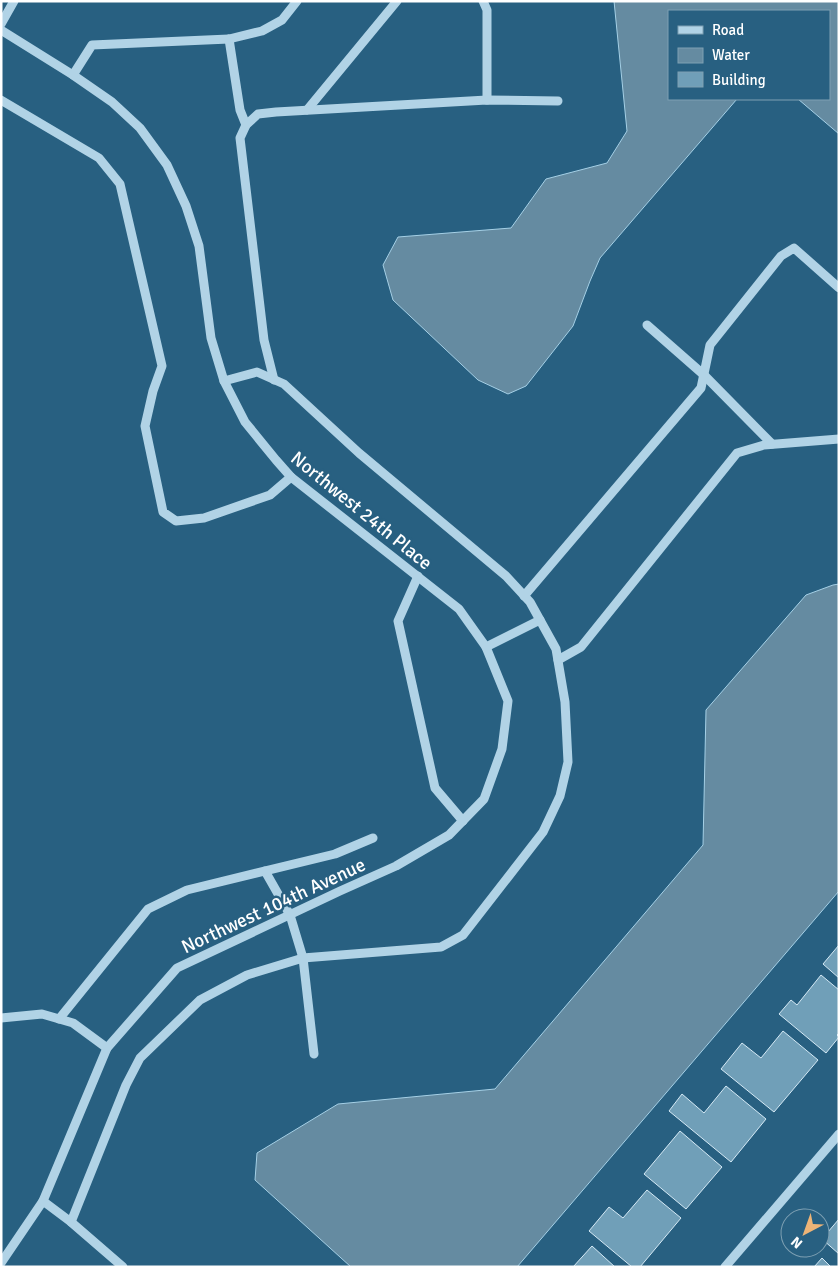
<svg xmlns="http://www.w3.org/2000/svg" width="840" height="1268" viewBox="0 0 840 1268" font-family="Signika,sans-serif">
  <rect width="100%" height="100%" fill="#286081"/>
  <!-- water -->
  <g fill="#658ba1" stroke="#a5d0e6">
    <path d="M614 1H839V134L798 99H829V11H669V99H737L600 258 590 281 573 326 526 386 508 394 478 380 393 300 383 265 398 237 511 228 546 179 607 163 627 131Z"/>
    <path d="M839 584V891L517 1267H351L255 1180 257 1153 338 1104 495 1089 703 845 706 710 806 595 833 585Z"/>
  </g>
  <!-- building -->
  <g fill="#709fb8" stroke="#d4e9f5">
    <path d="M839 945V978L823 964Z"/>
    <path d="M821 975 839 990V1033L837 1035 839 1037 826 1053 779 1014 791 1000 797 1005Z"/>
    <path d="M783 1031 818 1060 774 1112 721 1069 742 1043 761 1058Z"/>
    <path d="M726 1086 766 1119 731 1162 669 1111 682 1094 704 1113Z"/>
    <path d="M680 1131 722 1167 686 1209 644 1174Z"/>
    <path d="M647 1190 681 1218 640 1267H632L589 1231 609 1207 623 1218Z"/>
    <path d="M839 1219V1254L822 1239Z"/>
    <path d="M592 1246 615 1267H573Z"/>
    <path d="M822 1258 831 1267H814Z"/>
  </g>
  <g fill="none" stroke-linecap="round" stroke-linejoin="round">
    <!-- minor -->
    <g stroke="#b1d3e6" stroke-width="9">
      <path d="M483 1 487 10V100"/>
      <path d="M1 24 14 1"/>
      <path d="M1 30 73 75 112 102 140 128 167 165 186 206 199 246 211 338 224 381 245 422 276 460 291 477 459 609 486 647 508 701 502 749 484 799 449 835 396 866 340 891 177 968 107 1048 43 1201 1 1263"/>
      <path d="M229 39 240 110 246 125"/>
      <path d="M73 75 92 45 229 39 262 31 282 20 297 1"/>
      <path d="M1 100 99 158 120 184 162 366 153 391 145 426 163 512 176 521 204 518 270 495 291 477"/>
      <path d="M307 110 397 1"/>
      <path d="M647 325 704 375 772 444"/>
      <path d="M274 380 264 340 240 138 246 125 258 114 276 112 487 100 558 101"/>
      <path d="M418 576 398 621 435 788 463 821"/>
      <path d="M524 596 701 388 710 345 781 256 794 248 839 288"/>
      <path d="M486 647 540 620"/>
      <path d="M558 660 581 647 737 453 764 445 839 439"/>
      <path d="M265 871 290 915 303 958 314 1054"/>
      <path d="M1 1018 42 1014 73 1023 107 1048"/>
      <path d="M59 1019 148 909 187 890 335 854 373 838"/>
      <path d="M43 1201 71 1222 123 1267"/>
      <path d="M71 1222 126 1085 140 1058 200 1000 247 975 303 958 441 947 463 935 543 832 560 796 568 762 565 702 556 649 530 602 506 576 359 453 284 384 257 372 224 381"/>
      <path d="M725 1267 839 1134"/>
    </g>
  </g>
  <g text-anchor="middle" stroke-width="5" stroke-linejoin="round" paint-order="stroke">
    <!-- street labels -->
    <g font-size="19" fill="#fff" stroke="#286081">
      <text transform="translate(362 510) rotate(39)" y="7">Northwest 24th Place</text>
      <text transform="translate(273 905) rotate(-25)" y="7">Northwest 104th Avenue</text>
    </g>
  </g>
  <!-- border -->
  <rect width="840" height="1268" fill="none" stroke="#ffffff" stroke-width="5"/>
  <!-- legend -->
  <rect x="668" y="10" width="162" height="90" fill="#286081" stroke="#7ea0b3"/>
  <rect x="678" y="26" width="25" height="8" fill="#b1d3e6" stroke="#7ea0b3"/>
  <text x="712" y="35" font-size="15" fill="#ffffff">Road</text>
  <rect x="678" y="48" width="25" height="15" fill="#658ba1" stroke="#7ea0b3"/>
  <text x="712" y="60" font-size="15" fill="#ffffff">Water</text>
  <rect x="678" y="72" width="25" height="15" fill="#709fb8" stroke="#7ea0b3"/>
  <text x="712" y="85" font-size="15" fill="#ffffff">Building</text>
  <!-- north arrow -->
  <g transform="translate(805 1233) rotate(221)"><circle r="24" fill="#286081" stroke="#7ea0b3"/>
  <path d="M0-4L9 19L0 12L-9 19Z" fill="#edb477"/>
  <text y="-8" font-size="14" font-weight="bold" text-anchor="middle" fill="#ffffff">N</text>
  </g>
</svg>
